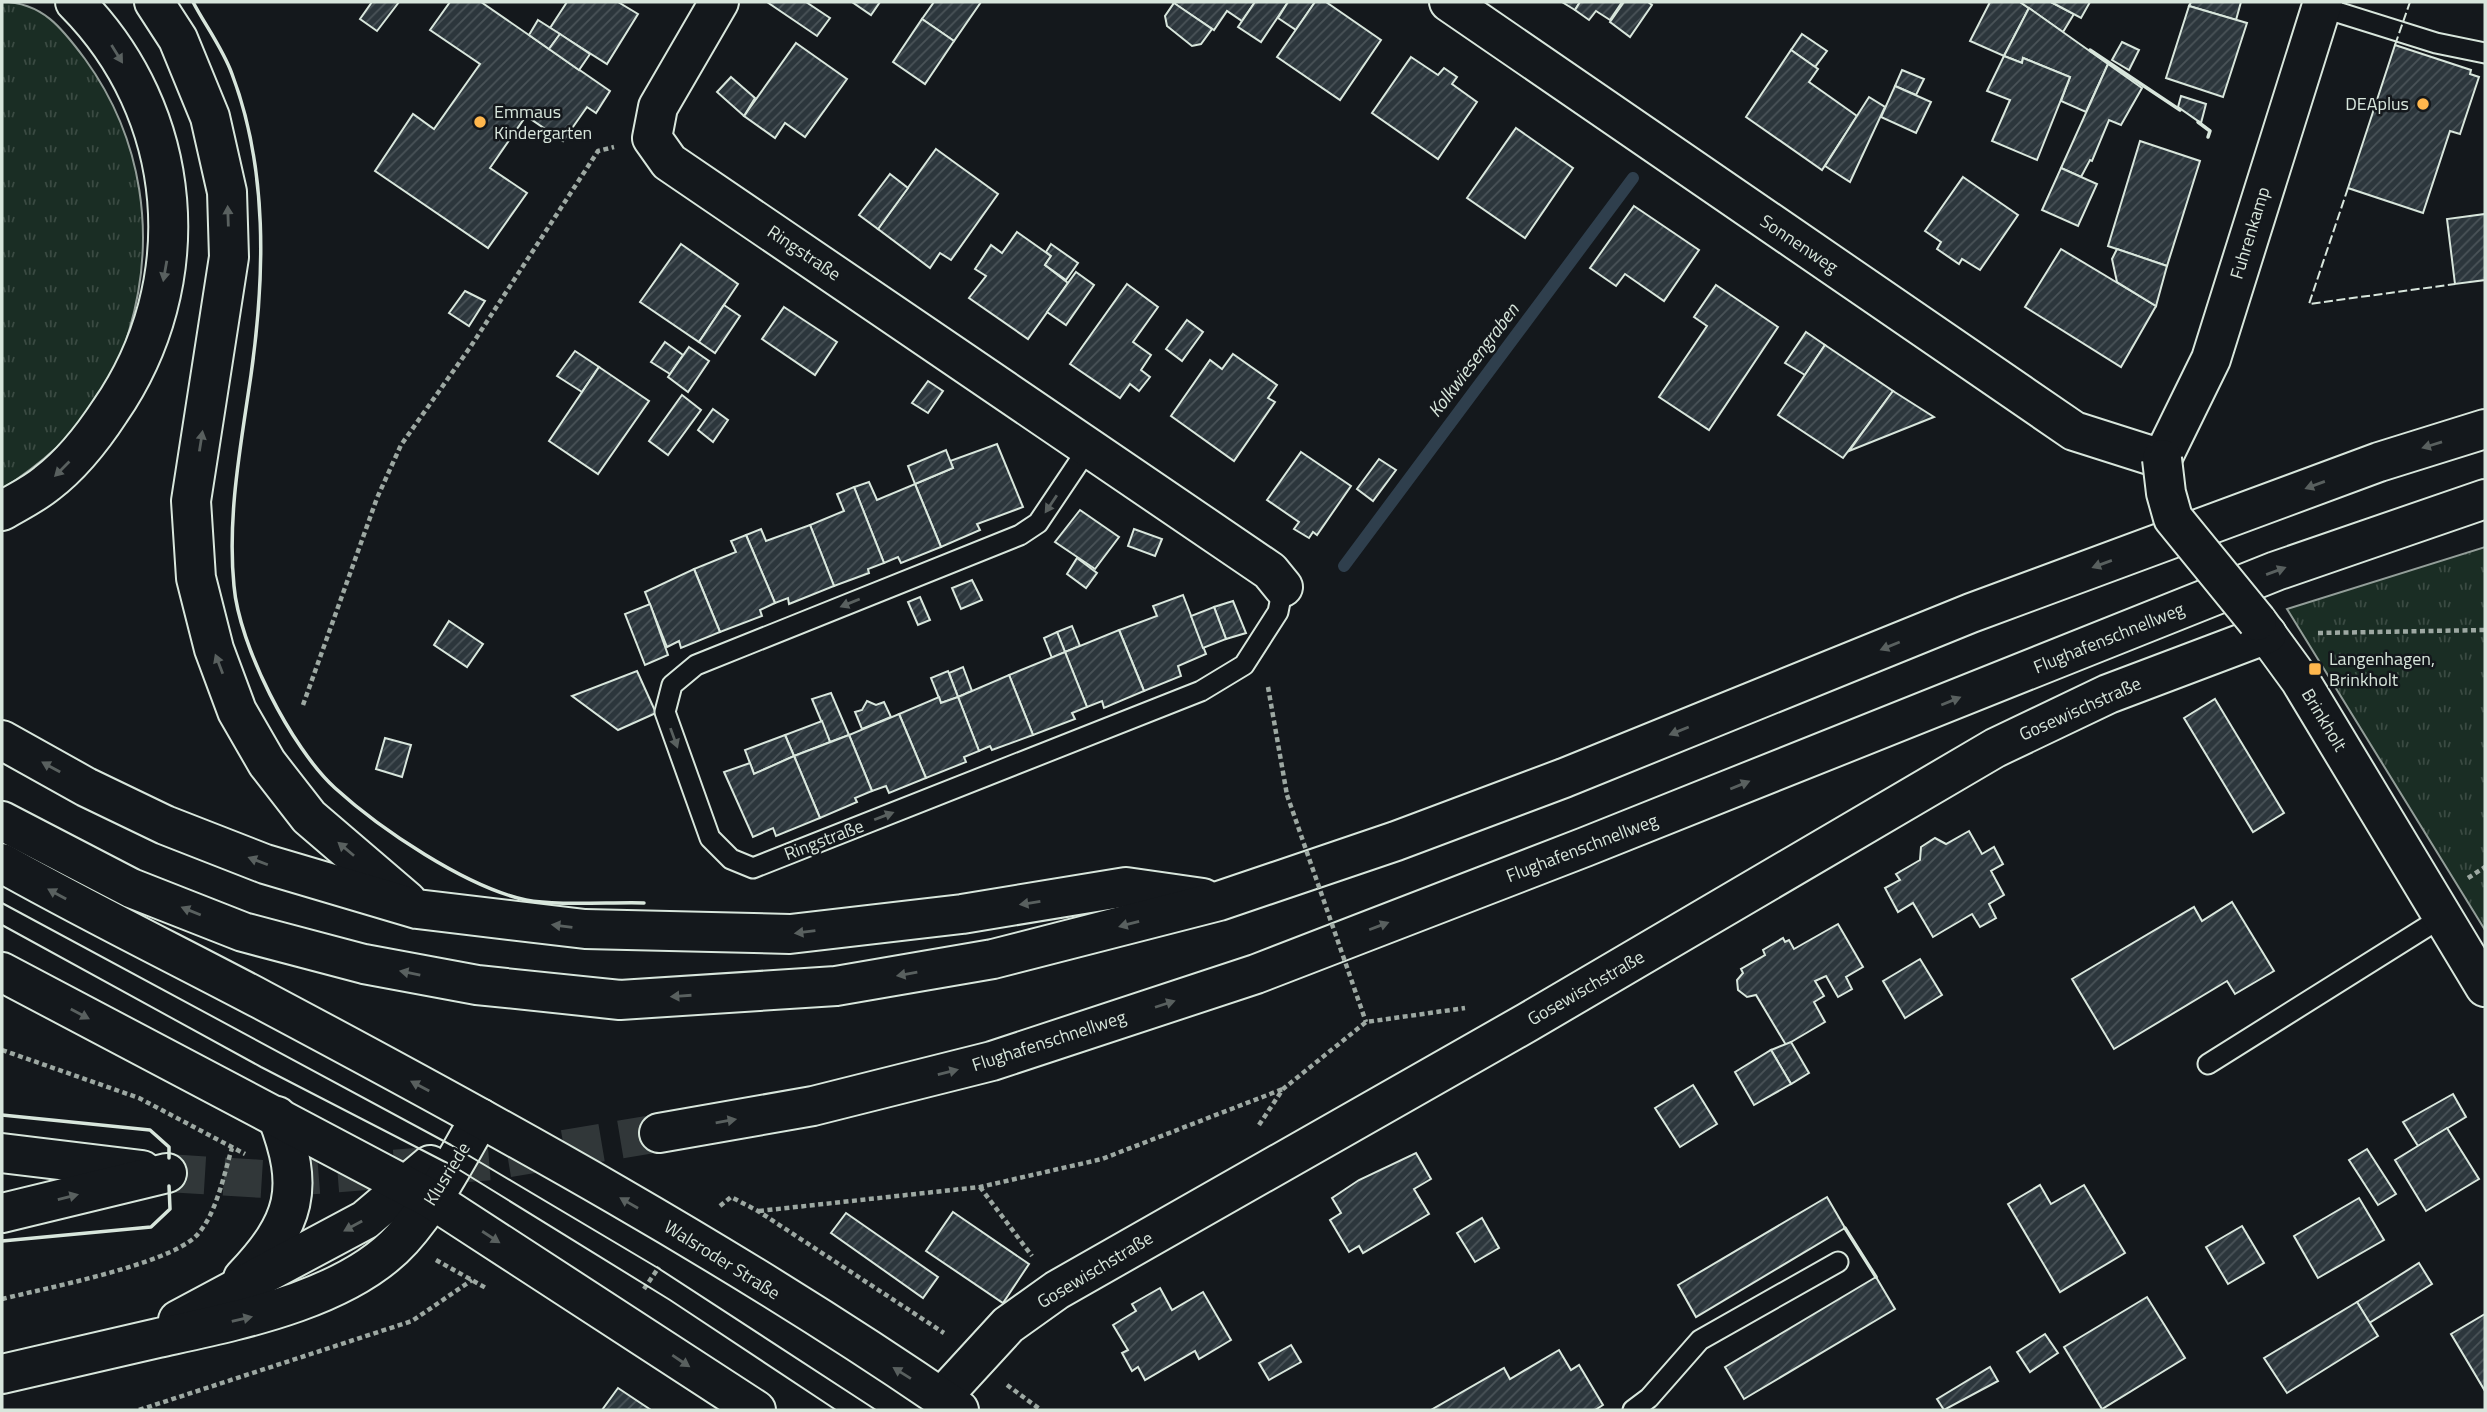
<svg xmlns="http://www.w3.org/2000/svg" width="2487" height="1412" viewBox="0 0 2487 1412" font-family="'Titillium Web',sans-serif">
  <defs>
    <pattern id="grass-tufts" width="24" height="20" patternUnits="userSpaceOnUse" patternTransform="scale(1.75)"><rect width="24" height="20" fill="#1a2d24"/><path d="M3 7l-1-3M5 7V3M7 7l1-3M15 17l-1-3M17 17v-4M19 17l1-3" fill="none" stroke="#3b4b43"/></pattern>
    <pattern id="building-hatch" width="6" height="6" patternUnits="userSpaceOnUse" patternTransform="scale(1.75)"><rect width="6" height="6" fill="#2c363c"/><path d="M-1 1l2-2M0 6l6-6M5 7l2-2" fill="none" stroke="#4a5358"/></pattern>
  </defs>
  <rect width="100%" height="100%" fill="#14181c"/>
  <!-- grass -->
  <g fill="url(#grass-tufts)" stroke="#939e99" stroke-width="2">
    <path d="M2 2C42 2 62 28 85 59 143 139 157 237 129 331 122 354 113 381 99 400 73 436 40 465 2 489Z"/>
    <path d="M2485 547V930L2287 609Z"/>
  </g>
  <g fill="none" stroke-linecap="round" stroke-linejoin="round">
    <!-- stream -->
    <path stroke="#2f3f4d" stroke-width="12" d="M1344 566 1633 178"/>
  </g>
  <!-- building -->
  <g fill="url(#building-hatch)" stroke="#d8e6dc" stroke-width="2">
    <path d="M372 2H399L377 31 360 19Z"/>
    <path d="M450 2H481L610 91 596 113 587 107 563 141 526 116 490 168 527 193 488 248 375 171 413 114 434 129 480 64 430 30Z"/>
    <path d="M567 2H618L638 14 607 64 550 28Z"/>
    <path d="M767 2H806L830 18 817 36Z"/>
    <path d="M852 2H880L871 15Z"/>
    <path d="M934 2H981L954 41 922 19Z"/>
    <path d="M1172 2H1255L1242 21 1227 11 1214 30Z"/>
    <path d="M1255 2H1288L1261 42 1238 27Z"/>
    <path d="M1288 2H1315L1296 30 1278 18Z"/>
    <path d="M1315 2H1326L1381 40 1340 100 1277 57Z"/>
    <path d="M1562 2H1580L1575 10Z"/>
    <path d="M1580 2H1622L1610 20 1596 11 1589 20 1575 10Z"/>
    <path d="M1624 2H1648L1652 5 1630 37 1610 22Z"/>
    <path d="M1990 2H2020L2029 8 2004 56 1970 41Z"/>
    <path d="M2020 2H2051L2074 14 2063 32Z"/>
    <path d="M2051 2H2090L2081 18Z"/>
    <path d="M2191 2H2241L2236 20 2189 6Z"/>
    <path d="M1174 3 1212 29 1201 44 1192 46 1167 26 1165 16Z"/>
    <path d="M2189 6 2247 23 2223 97 2166 78Z"/>
    <path d="M2029 8 2108 64 2086 112 2061 101 2070 77 2023 58 2022 63 2004 56Z"/>
    <path d="M922 19 954 41 925 84 893 62Z"/>
    <path d="M538 20 560 34 549 49 529 35Z"/>
    <path d="M560 34 590 54 579 70 549 49Z"/>
    <path d="M1802 34 1827 51 1815 67 1791 50Z"/>
    <path d="M2122 42 2139 50 2129 70 2112 60Z"/>
    <path d="M796 43 847 79 805 137 785 123 775 138 744 116Z"/>
    <path d="M2395 45 2471 70 2470 74 2479 77 2460 134 2450 131 2423 213 2348 188Z"/>
    <path d="M1791 50 1818 69 1809 82 1857 116 1822 170 1746 117Z"/>
    <path d="M2004 56 2022 63 2023 58 2070 77 2037 160 1992 141 2010 100 1987 91Z"/>
    <path d="M1411 57 1438 75 1444 68 1457 77 1452 84 1477 102 1438 159 1372 113Z"/>
    <path d="M2108 64 2142 88 2121 125 2109 120 2092 161 2090 160 2081 177 2061 168Z"/>
    <path d="M1902 70 1924 79 1916 95 1895 86Z"/>
    <path d="M731 77 755 98 744 116 717 92Z"/>
    <path d="M1895 86 1931 102 1916 133 1881 117Z"/>
    <path d="M2181 96 2206 104 2201 123 2178 107Z"/>
    <path d="M1869 97 1885 107 1850 182 1825 166Z"/>
    <path d="M1516 128 1573 168 1525 238 1467 198Z"/>
    <path d="M2140 141 2200 161 2167 266 2108 246Z"/>
    <path d="M936 149 998 194 951 260 940 253 930 268 878 229Z"/>
    <path d="M2061 168 2097 184 2078 226 2042 210Z"/>
    <path d="M890 174 908 188 878 229 859 215Z"/>
    <path d="M1963 177 2018 215 1980 270 1962 259 1959 264 1937 249 1941 242 1925 231Z"/>
    <path d="M1634 206 1699 250 1664 301 1625 274 1616 286 1590 268Z"/>
    <path d="M2485 214V280L2455 284 2447 219Z"/>
    <path d="M1017 232 1051 256 1045 265 1068 283 1028 339 969 298 986 276 975 269 991 245 1002 253Z"/>
    <path d="M681 244 738 284 699 342 640 302Z"/>
    <path d="M1051 244 1078 263 1066 280 1045 265 1051 256 1046 252Z"/>
    <path d="M2061 249 2156 306 2121 367 2025 307Z"/>
    <path d="M2117 249 2167 266 2156 306 2117 282 2112 259Z"/>
    <path d="M1076 272 1094 285 1066 325 1047 312Z"/>
    <path d="M1127 284 1158 307 1133 342 1151 355 1141 370 1150 377 1139 391 1130 384 1120 398 1070 364Z"/>
    <path d="M1716 285 1778 327 1709 430 1659 397 1707 326 1694 317Z"/>
    <path d="M465 291 485 301 469 326 449 313Z"/>
    <path d="M724 305 740 316 715 353 699 342Z"/>
    <path d="M784 307 837 342 815 375 762 339Z"/>
    <path d="M1187 320 1203 332 1182 361 1166 349Z"/>
    <path d="M1806 332 1825 345 1805 375 1785 363Z"/>
    <path d="M665 342 683 355 670 374 651 362Z"/>
    <path d="M1825 345 1893 391 1843 458 1778 415Z"/>
    <path d="M689 347 709 361 688 392 668 377Z"/>
    <path d="M575 351 599 367 582 392 557 376Z"/>
    <path d="M1233 354 1277 385 1268 398 1275 402 1234 461 1171 416 1210 360 1222 369Z"/>
    <path d="M599 367 649 401 598 474 549 441Z"/>
    <path d="M928 381 943 391 928 413 912 403Z"/>
    <path d="M1893 391 1934 417 1849 451Z"/>
    <path d="M682 395 701 410 668 455 649 441Z"/>
    <path d="M713 409 728 420 713 442 698 430Z"/>
    <path d="M997 444 1023 507 977 524 980 530 941 547 915 484 953 468 950 461Z"/>
    <path d="M946 450 953 468 915 484 908 466Z"/>
    <path d="M1301 452 1351 486 1317 535 1313 532 1309 538 1294 529 1299 522 1267 500Z"/>
    <path d="M1379 459 1396 470 1373 501 1357 489Z"/>
    <path d="M869 482 877 500 915 484 941 547 901 563 898 557 884 563 854 487Z"/>
    <path d="M854 487 884 563 868 569 869 573 834 586 810 525 844 511 837 494Z"/>
    <path d="M1080 510 1119 537 1095 569 1055 542Z"/>
    <path d="M810 525 834 586 789 604 788 598 775 603 746 535 761 529 766 541Z"/>
    <path d="M1134 529 1162 539 1155 556 1128 546Z"/>
    <path d="M746 535 775 603 760 610 762 616 720 632 694 569 736 552 731 541Z"/>
    <path d="M1077 558 1097 573 1086 588 1067 574Z"/>
    <path d="M694 569 720 632 681 648 679 641 667 647 645 592Z"/>
    <path d="M972 580 982 600 961 609 952 588Z"/>
    <path d="M1183 595 1206 654 1178 666 1181 676 1144 691 1119 630 1157 616 1153 606Z"/>
    <path d="M920 597 930 620 918 625 908 602Z"/>
    <path d="M1233 601 1246 633 1226 639 1214 607Z"/>
    <path d="M650 604 668 655 645 665 625 614Z"/>
    <path d="M1214 607 1226 639 1203 648 1191 616Z"/>
    <path d="M449 621 483 644 467 667 434 645Z"/>
    <path d="M1072 626 1080 646 1065 652 1057 632Z"/>
    <path d="M1119 630 1144 691 1104 708 1102 701 1087 707 1065 652Z"/>
    <path d="M1057 632 1065 652 1052 658 1044 638Z"/>
    <path d="M1065 652 1087 707 1072 713 1075 719 1033 735 1009 675Z"/>
    <path d="M963 667 972 691 958 697 949 673Z"/>
    <path d="M637 671 656 713 618 730 572 696Z"/>
    <path d="M948 671 958 697 941 703 931 678Z"/>
    <path d="M1009 675 1033 735 992 750 990 746 979 751 958 697Z"/>
    <path d="M831 693 849 735 830 742 812 699Z"/>
    <path d="M939 697 941 703 958 697 979 751 964 757 966 762 926 778 899 714Z"/>
    <path d="M2215 699 2284 813 2253 832 2184 718Z"/>
    <path d="M867 701 876 705 884 702 891 717 862 729 855 712 862 710Z"/>
    <path d="M899 714 926 778 889 793 886 786 872 791 849 735Z"/>
    <path d="M822 721 830 742 794 756 785 735Z"/>
    <path d="M785 735 794 756 754 774 745 750Z"/>
    <path d="M849 735 872 791 855 798 857 802 820 818 794 756Z"/>
    <path d="M385 738 411 745 402 777 376 769Z"/>
    <path d="M794 756 820 818 776 836 773 828 753 837 724 772 750 763 754 774Z"/>
    <path d="M1969 831 1982 854 1994 847 2003 864 1991 871 2004 895 1989 904 1996 918 1980 927 1972 914 1933 937 1913 903 1898 912 1885 888 1900 880 1896 874 1920 860 1921 847 1935 838 1946 844Z"/>
    <path d="M2232 902 2274 971 2235 994 2227 981 2114 1049 2072 979 2194 907 2202 921Z"/>
    <path d="M1838 924 1863 967 1846 977 1852 989 1838 997 1826 976 1815 981 1824 996 1814 1002 1825 1022 1786 1045 1756 995 1747 997 1738 990 1737 980 1743 973 1741 969 1765 955 1763 950 1783 938 1785 942 1789 940 1794 949Z"/>
    <path d="M1920 959 1942 995 1905 1018 1883 981Z"/>
    <path d="M1791 1042 1809 1073 1791 1084 1771 1050Z"/>
    <path d="M1771 1050 1791 1084 1754 1105 1735 1072Z"/>
    <path d="M1693 1085 1717 1124 1680 1147 1655 1108Z"/>
    <path d="M2453 1094 2466 1117 2418 1146 2403 1122Z"/>
    <path d="M2447 1128 2479 1179 2426 1211 2395 1160Z"/>
    <path d="M2367 1149 2396 1194 2378 1205 2349 1160Z"/>
    <path d="M1416 1153 1431 1179 1414 1189 1429 1214 1363 1253 1359 1246 1349 1252 1330 1220 1341 1213 1332 1198 1359 1180Z"/>
    <path d="M2040 1185 2051 1204 2084 1185 2125 1253 2060 1292 2008 1204Z"/>
    <path d="M1827 1197 1845 1228 1696 1317 1678 1285Z"/>
    <path d="M2359 1198 2384 1240 2318 1278 2294 1236Z"/>
    <path d="M953 1212 1029 1264 1003 1303 926 1251Z"/>
    <path d="M846 1213 938 1277 923 1298 831 1233Z"/>
    <path d="M1482 1218 1499 1248 1475 1262 1457 1233Z"/>
    <path d="M2242 1226 2264 1263 2228 1284 2206 1247Z"/>
    <path d="M2419 1263 2432 1284 2369 1323 2357 1302Z"/>
    <path d="M1876 1277 1895 1309 1744 1399 1725 1367Z"/>
    <path d="M1160 1288 1172 1310 1203 1292 1231 1340 1199 1359 1195 1351 1145 1380 1138 1367 1132 1371 1122 1353 1128 1350 1113 1325 1136 1311 1132 1304Z"/>
    <path d="M2147 1297 2185 1358 2102 1409 2064 1347Z"/>
    <path d="M2357 1302 2378 1336 2287 1393 2264 1358Z"/>
    <path d="M2485 1314V1391L2451 1334Z"/>
    <path d="M2045 1334 2058 1353 2030 1372 2017 1352Z"/>
    <path d="M1291 1345 1301 1362 1269 1380 1259 1363Z"/>
    <path d="M1559 1350 1571 1370 1579 1365 1603 1405 1595 1410H1431L1504 1368 1510 1379Z"/>
    <path d="M1990 1367 1998 1381 1944 1410 1937 1399Z"/>
    <path d="M618 1388 651 1410H602Z"/>
  </g>
  <g fill="none" stroke-linecap="round" stroke-linejoin="round">
    <!-- highway-tunnel -->
    <path stroke="#313739" stroke-width="38" stroke-dasharray="38 19" stroke-linecap="butt" d="M167 1173 264 1179 492 1161 659 1133"/>
    <defs>
      <g id="lane">
        <path d="M2321 7 2436 43 2485 53"/>
        <path d="M1089 447 1038 523 1020 535 696 665 672 685 665 712 710 838 731 859 753 868 1201 691 1244 665 1278 612 1283 587"/>
        <path d="M2208 1064 2444 916"/>
        <path d="M1633 1410 1649 1398 1700 1340 1838 1262"/>
      </g>
      <g id="street">
        <path d="M719 2 658 107 652 138 669 162 1270 571 1283 587"/>
        <path d="M1449 2 2074 431 2162 459 2211 359 2323 2"/>
        <path d="M2257 621 2300 680 2485 987"/>
        <path d="M243 1278C296 1222 305 1189 277 1116"/>
        <path d="M178 1320 365 1220 430 1165"/>
        <path d="M2 1374C54 1362 106 1350 158 1338 235 1321 347 1300 402 1239 434 1203 456 1160 480 1118"/>
        <path d="M941 1398 1008 1325 1057 1290 1528 1022 1995 748 2108 694 2267 634"/>
      </g>
      <g id="secondary">
        <path d="M2 863C87 911 175 954 262 1000 499 1126 737 1257 959 1410"/>
        <path d="M2 972 433 1200 756 1410"/>
      </g>
      <g id="highway">
        <path d="M154 2 178 39 210 117 227 192 229 257 191 501 196 578 214 649 237 711 267 763 309 817 407 901"/>
        <path d="M2 511C17 502 34 494 47 483 72 464 93 437 110 411 199 282 185 113 75 2"/>
        <path d="M2 740 86 787 165 825 265 864 417 909 585 929 790 934 962 914 1126 887 1203 898"/>
        <path d="M2 821 131 888 243 932 364 964 477 985 620 1000 836 986 993 959 1219 901 1396 841 1564 778 1971 613 2379 462 2485 429"/>
        <path d="M659 1133 813 1106 992 1061 1256 974 1585 847 2276 571 2485 499"/>
        <path d="M2 1153 142 1170"/>
        <path d="M2 1213 167 1173"/>
      </g>
    </defs>
    <!-- lane casing -->
    <use href="#lane" stroke="#d8e6dc" stroke-width="23"/>
    <!-- street casing -->
    <use href="#street" stroke="#d8e6dc" stroke-width="42"/>
    <!-- secondary casing -->
    <use href="#secondary" stroke="#d8e6dc" stroke-width="42"/>
    <!-- highway casing -->
    <use href="#highway" stroke="#d8e6dc" stroke-width="42"/>
    <!-- path -->
    <g stroke="#9da8a2" stroke-width="4.5" stroke-dasharray="5 3.5" stroke-linecap="butt">
      <path d="M2318 633 2485 630"/>
      <path d="M1268 687 1287 795"/>
      <path d="M303 705 377 498 401 445 471 346 598 151 614 147"/>
      <path d="M2468 878 2485 867"/>
      <path d="M2 1050 139 1098 245 1154"/>
      <path d="M1259 1125 1283 1089 1366 1022 1465 1008"/>
      <path d="M980 1187 1032 1256"/>
      <path d="M720 1206 731 1197 758 1211 944 1333"/>
      <path d="M759 1211 980 1187 1102 1159 1283 1089"/>
      <path d="M436 1260 486 1288"/>
      <path d="M644 1289 659 1267"/>
      <path d="M2 1299C46 1288 165 1265 195 1237 216 1217 224 1174 232 1148"/>
      <path d="M1007 1385 1041 1410"/>
      <path d="M139 1410 412 1321 472 1280"/>
    </g>
    <!-- lane -->
    <use href="#lane" stroke="#14181c" stroke-width="19"/>
    <!-- street -->
    <use href="#street" stroke="#14181c" stroke-width="38"/>
    <!-- secondary -->
    <use href="#secondary" stroke="#14181c" stroke-width="38"/>
    <!-- highway -->
    <use href="#highway" stroke="#14181c" stroke-width="38"/>
    <!-- tram -->
    <g stroke="#d8e6dc" stroke-width="2">
      <path d="M2 903 451 1145 658 1268 876 1410"/>
      <path d="M2 925 261 1067 453 1166 670 1300 836 1410"/>
    </g>
    <defs>
      <path id="street-bridge" d="M2162 459 2166 493 2173 518 2257 621"/>
    </defs>
    <!-- street-bridge casing -->
    <use href="#street-bridge" stroke="#d8e6dc" stroke-width="42" stroke-linecap="butt"/>
    <!-- path-bridge -->
    <path stroke="#9da8a2" stroke-width="4.5" stroke-dasharray="5 3.5" stroke-linecap="butt" d="M1287 795 1366 1022"/>
    <!-- street-bridge -->
    <use href="#street-bridge" stroke="#14181c" stroke-width="38"/>
    <!-- fence -->
    <g stroke="#d8e6dc" stroke-width="2" stroke-dasharray="9 3.5" stroke-linecap="butt">
      <path d="M2395 45 2410 2"/>
      <path d="M2348 188 2309 304 2455 284"/>
    </g>
    <!-- wall -->
    <g stroke="#d8e6dc" stroke-width="3.5">
      <path d="M193 2C205 25 223 49 232 74 268 169 265 276 251 375 241 444 227 516 234 586 239 645 291 748 335 788 380 829 466 887 526 900 556 906 611 902 644 903"/>
      <path d="M2090 50 2180 110"/>
      <path d="M2198 122 2210 131 2208 137"/>
      <path d="M2 1115 150 1130 169 1147V1158"/>
      <path d="M1845 1228 1876 1277"/>
      <path d="M2 1241 151 1227 170 1209 169 1186"/>
    </g>
  </g>
  <!-- one-way arrows -->
  <defs><path id="oneway-solid" d="M-6-.8H1V-3.2L6.5 0L1 3.2V.8H-6Z" transform="scale(1.75)"/></defs>
  <g fill="#59605f">
    <use href="#oneway-solid" transform="translate(117 54) rotate(58)"/>
    <use href="#oneway-solid" transform="translate(228 216) rotate(-92)"/>
    <use href="#oneway-solid" transform="translate(165 271) rotate(100)"/>
    <use href="#oneway-solid" transform="translate(201 441) rotate(-81)"/>
    <use href="#oneway-solid" transform="translate(2432 445) rotate(163)"/>
    <use href="#oneway-solid" transform="translate(62 469) rotate(135)"/>
    <use href="#oneway-solid" transform="translate(2315 485) rotate(160)"/>
    <use href="#oneway-solid" transform="translate(1051 504) rotate(124)"/>
    <use href="#oneway-solid" transform="translate(2102 564) rotate(160)"/>
    <use href="#oneway-solid" transform="translate(2276 571) rotate(-20)"/>
    <use href="#oneway-solid" transform="translate(850 603) rotate(158)"/>
    <use href="#oneway-solid" transform="translate(1890 646) rotate(158)"/>
    <use href="#oneway-solid" transform="translate(219 664) rotate(-111)"/>
    <use href="#oneway-solid" transform="translate(1951 701) rotate(-22)"/>
    <use href="#oneway-solid" transform="translate(1679 731) rotate(158)"/>
    <use href="#oneway-solid" transform="translate(674 738) rotate(70)"/>
    <use href="#oneway-solid" transform="translate(51 767) rotate(-151)"/>
    <use href="#oneway-solid" transform="translate(1740 785) rotate(-22)"/>
    <use href="#oneway-solid" transform="translate(884 816) rotate(-21)"/>
    <use href="#oneway-solid" transform="translate(346 849) rotate(-140)"/>
    <use href="#oneway-solid" transform="translate(258 861) rotate(-159)"/>
    <use href="#oneway-solid" transform="translate(57 894) rotate(-151)"/>
    <use href="#oneway-solid" transform="translate(1030 903) rotate(171)"/>
    <use href="#oneway-solid" transform="translate(191 911) rotate(-158)"/>
    <use href="#oneway-solid" transform="translate(1129 924) rotate(165)"/>
    <use href="#oneway-solid" transform="translate(562 926) rotate(-173)"/>
    <use href="#oneway-solid" transform="translate(1379 926) rotate(-21)"/>
    <use href="#oneway-solid" transform="translate(805 932) rotate(173)"/>
    <use href="#oneway-solid" transform="translate(410 973) rotate(-169)"/>
    <use href="#oneway-solid" transform="translate(907 974) rotate(170)"/>
    <use href="#oneway-solid" transform="translate(681 996) rotate(176)"/>
    <use href="#oneway-solid" transform="translate(1165 1004) rotate(-18)"/>
    <use href="#oneway-solid" transform="translate(80 1014) rotate(28)"/>
    <use href="#oneway-solid" transform="translate(948 1072) rotate(-14)"/>
    <use href="#oneway-solid" transform="translate(420 1086) rotate(-152)"/>
    <use href="#oneway-solid" transform="translate(726 1121) rotate(-10)"/>
    <use href="#oneway-solid" transform="translate(68 1197) rotate(-14)"/>
    <use href="#oneway-solid" transform="translate(629 1203) rotate(-150)"/>
    <use href="#oneway-solid" transform="translate(353 1226) rotate(151)"/>
    <use href="#oneway-solid" transform="translate(491 1237) rotate(33)"/>
    <use href="#oneway-solid" transform="translate(242 1319) rotate(-13)"/>
    <use href="#oneway-solid" transform="translate(681 1361) rotate(34)"/>
    <use href="#oneway-solid" transform="translate(902 1373) rotate(-148)"/>
  </g>
  <!-- markers -->
  <g fill="#ffb74d" stroke="#14181c" stroke-width="2.5">
    <circle cx="2423" cy="104" r="7"/>
    <circle cx="480" cy="122" r="7"/>
    <rect x="2308" y="662" width="14" height="14" rx="3.5"/>
  </g>
  <g text-anchor="middle" stroke-width="5" stroke-linejoin="round" paint-order="stroke">
    <!-- poi labels -->
    <g font-size="18" fill="#d8e6dc" stroke="#14181c" text-anchor="start">
      <text x="2409" y="110" text-anchor="end">DEAplus</text>
      <text x="494" y="118">Emmaus<tspan x="494" dy="21">Kindergarten</tspan></text>
      <text x="2329" y="665">Langenhagen,<tspan x="2329" dy="21">Brinkholt</tspan></text>
    </g>
    <!-- street labels -->
    <g font-size="18" fill="#d8e6dc" stroke="#14181c">
      <text transform="translate(2250 233) rotate(-73)" y="6">Fuhrenkamp</text>
      <text transform="translate(1799 244) rotate(34)" y="6">Sonnenweg</text>
      <text transform="translate(804 253) rotate(34)" y="6">Ringstraße</text>
      <text transform="translate(2109 638) rotate(-22)" y="6">Flughafenschnellweg</text>
      <text transform="translate(2080 709) rotate(-24)" y="6">Gosewischstraße</text>
      <text transform="translate(2324 720) rotate(59)" y="6">Brinkholt</text>
      <text transform="translate(824 840) rotate(-21)" y="6">Ringstraße</text>
      <text transform="translate(1582 848) rotate(-21)" y="6">Flughafenschnellweg</text>
      <text transform="translate(1586 988) rotate(-30)" y="6">Gosewischstraße</text>
      <text transform="translate(1049 1041) rotate(-18)" y="6">Flughafenschnellweg</text>
      <text transform="translate(447 1174) rotate(-58)" y="6">Klusriede</text>
      <text transform="translate(722 1260) rotate(32)" y="6">Walsroder Straße</text>
      <text transform="translate(1095 1270) rotate(-31)" y="6">Gosewischstraße</text>
    </g>
    <!-- water labels -->
    <g font-size="19" font-style="italic" fill="#d8e6dc" stroke="#14181c">
      <text transform="translate(1473 360) rotate(-53)" y="7">Kolkwiesengraben</text>
    </g>
  </g>
  <!-- border -->
  <rect width="2487" height="1412" fill="none" stroke="#d8e6dc" stroke-width="7"/>
</svg>
